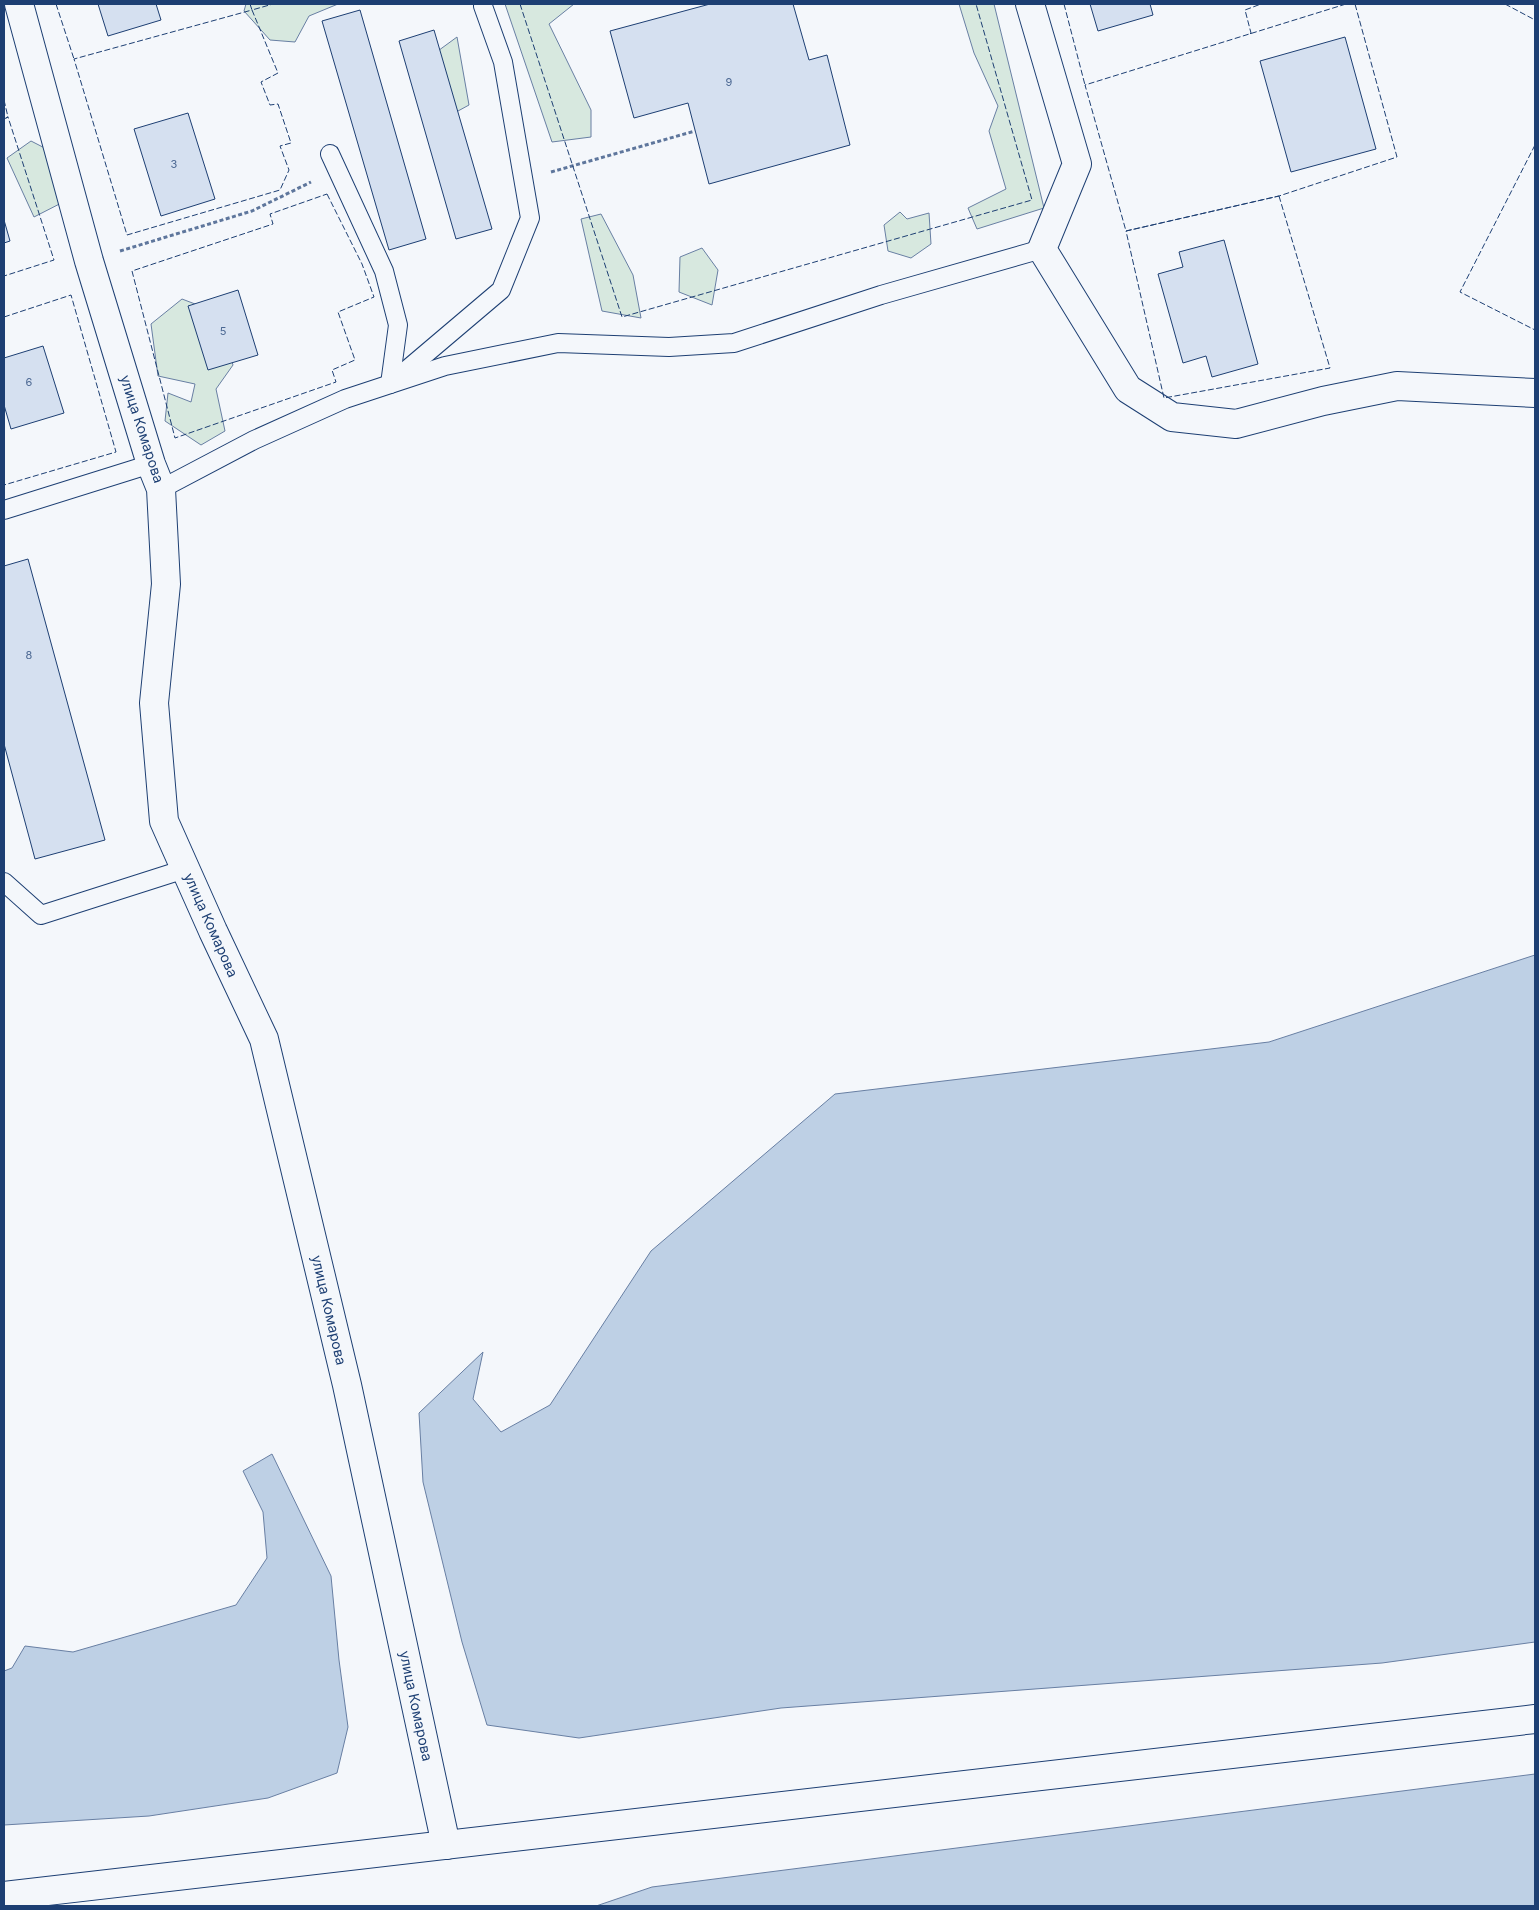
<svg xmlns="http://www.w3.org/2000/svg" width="1539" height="1910" viewBox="0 0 1539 1910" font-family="Inter,sans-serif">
  <rect width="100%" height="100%" fill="#f4f7fb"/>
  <!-- green -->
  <g fill="#d7e8df" stroke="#687fa3">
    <path d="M246 4H338L309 16 295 42 270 40 244 11Z"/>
    <path d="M505 4H574L549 24 591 110V137L552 142Z"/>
    <path d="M959 4H994L1044 208 977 229 968 208 1006 189 989 131 998 106 974 53Z"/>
    <path d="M457 37 469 105 447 117 431 56Z"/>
    <path d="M31 141 74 163 75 196 34 217 7 158Z"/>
    <path d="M900 212 907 219 929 213 931 244 911 258 888 251 884 225Z"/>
    <path d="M601 214 633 275 641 318 602 311 581 219Z"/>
    <path d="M702 248 718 270 712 305 679 292 680 257Z"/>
    <path d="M182 299 216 312 233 365 216 389 225 431 201 445 165 421 168 393 191 402 195 384 158 376 151 324Z"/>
  </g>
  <!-- water -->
  <g fill="#bed0e5" stroke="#687fa3">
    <path d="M1535 955V1642L1382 1663 781 1708 579 1738 487 1725 462 1642 423 1482 419 1413 483 1352 473 1399 501 1432 550 1405 651 1251 835 1094 1269 1042Z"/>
    <path d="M272 1454 331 1576 339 1660 348 1727 337 1773 268 1798 149 1816 4 1825V1671L12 1668 25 1646 73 1652 236 1605 267 1558 263 1512 243 1471Z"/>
    <path d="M1535 1774V1906H596L652 1887Z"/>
  </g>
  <!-- building -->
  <g fill="#d5e0f0" stroke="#1d3f73">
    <path d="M98 4H156L161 20 108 36Z"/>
    <path d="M710 4H793L809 60 827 55 850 145 709 184 688 103 634 118 610 31Z"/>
    <path d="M1090 4H1150L1153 15 1098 31Z"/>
    <path d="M360 10 426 239 389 250 322 21Z"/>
    <path d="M434 30 492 229 456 239 399 41Z"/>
    <path d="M1345 37 1376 149 1291 172 1260 61Z"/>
    <path d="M188 113 215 199 161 216 134 129Z"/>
    <path d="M4 220 10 241 4 243Z"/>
    <path d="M1224 240 1258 364 1212 377 1206 356 1183 363 1158 274 1183 267 1179 252Z"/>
    <path d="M238 290 258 355 208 370 188 306Z"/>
    <path d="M43 346 64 413 11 429 4 405V358Z"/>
    <path d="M28 559 105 840 35 859 4 744V566Z"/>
  </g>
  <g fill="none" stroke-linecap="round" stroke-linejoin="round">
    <defs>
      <g id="lane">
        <path d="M330 154 384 271 398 325 390 384"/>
        <path d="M396 379 501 290 530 218 503 62 483 6"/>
        <path d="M161 489 254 440 345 399 445 366 558 343 669 347 734 343 881 295 1042 249"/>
        <path d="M4 510 151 464"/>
        <path d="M4 882 41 915 185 869"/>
      </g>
      <g id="street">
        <path d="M19 4 89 261 151 464 161 489 166 584 154 703 164 821 213 931 264 1039 347 1385 446 1845"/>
        <path d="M1030 4 1077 164 1042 249 1128 389 1172 417 1236 424 1323 401 1397 386 1535 393"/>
        <path d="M4 1896 1535 1719"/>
      </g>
    </defs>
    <!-- lane casing -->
    <use href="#lane" stroke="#1d3f73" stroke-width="20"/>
    <!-- street casing -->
    <use href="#street" stroke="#1d3f73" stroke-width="30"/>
    <!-- path -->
    <g stroke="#5e769c" stroke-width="3" stroke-dasharray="4 2.5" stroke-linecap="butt">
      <path d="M551 172 695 131"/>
      <path d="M120 251 252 211 311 182"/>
    </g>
    <!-- lane -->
    <use href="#lane" stroke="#f4f7fb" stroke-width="18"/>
    <!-- street -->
    <use href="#street" stroke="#f4f7fb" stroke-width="28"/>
    <!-- fence -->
    <g stroke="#1d3f73" stroke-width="1" stroke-dasharray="6 2.5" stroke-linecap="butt">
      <path d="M56 4 74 59 75 58"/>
      <path d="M250 4 252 10 273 4"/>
      <path d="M520 4 622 317 1032 200 976 4"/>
      <path d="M1064 4 1085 85"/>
      <path d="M1346 4 1085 85 1126 231 1279 196 1397 157 1355 4"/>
      <path d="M1505 4 1535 20"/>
      <path d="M252 10 278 73 261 82 270 105 278 104 291 143 280 146 289 170 280 190 127 235 74 59Z"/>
      <path d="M1250 34 1251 33 1245 10 1261 4"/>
      <path d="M4 100 8 117 6 118"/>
      <path d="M4 119 8 117 54 260 4 276"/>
      <path d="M1535 145 1460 292 1535 330"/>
      <path d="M327 194 362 264 374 297 338 312 355 360 332 370 336 382 175 438 132 271 273 224 270 214Z"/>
      <path d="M1279 196 1330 368 1164 398 1126 231Z"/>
      <path d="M4 317 71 295 116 452 4 485"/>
    </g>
  </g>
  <g text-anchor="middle" stroke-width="4" stroke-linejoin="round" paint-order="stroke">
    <!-- number labels -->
    <g font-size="11" fill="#4b6792">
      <text x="729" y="86">9</text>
      <text x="174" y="168">3</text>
      <text x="223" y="335">5</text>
      <text x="29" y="386">6</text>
      <text x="29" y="659">8</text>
    </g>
    <!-- street labels -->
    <g font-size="14" fill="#1d3f73" stroke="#f4f7fb">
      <text transform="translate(142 429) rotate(72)" y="5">улица Комарова</text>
      <text transform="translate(211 925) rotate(66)" y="5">улица Комарова</text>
      <text transform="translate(329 1310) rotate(77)" y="5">улица Комарова</text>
      <text transform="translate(416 1706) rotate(78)" y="5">улица Комарова</text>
    </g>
  </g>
  <!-- border -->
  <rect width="1539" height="1910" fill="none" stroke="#1d3f73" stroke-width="10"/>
</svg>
